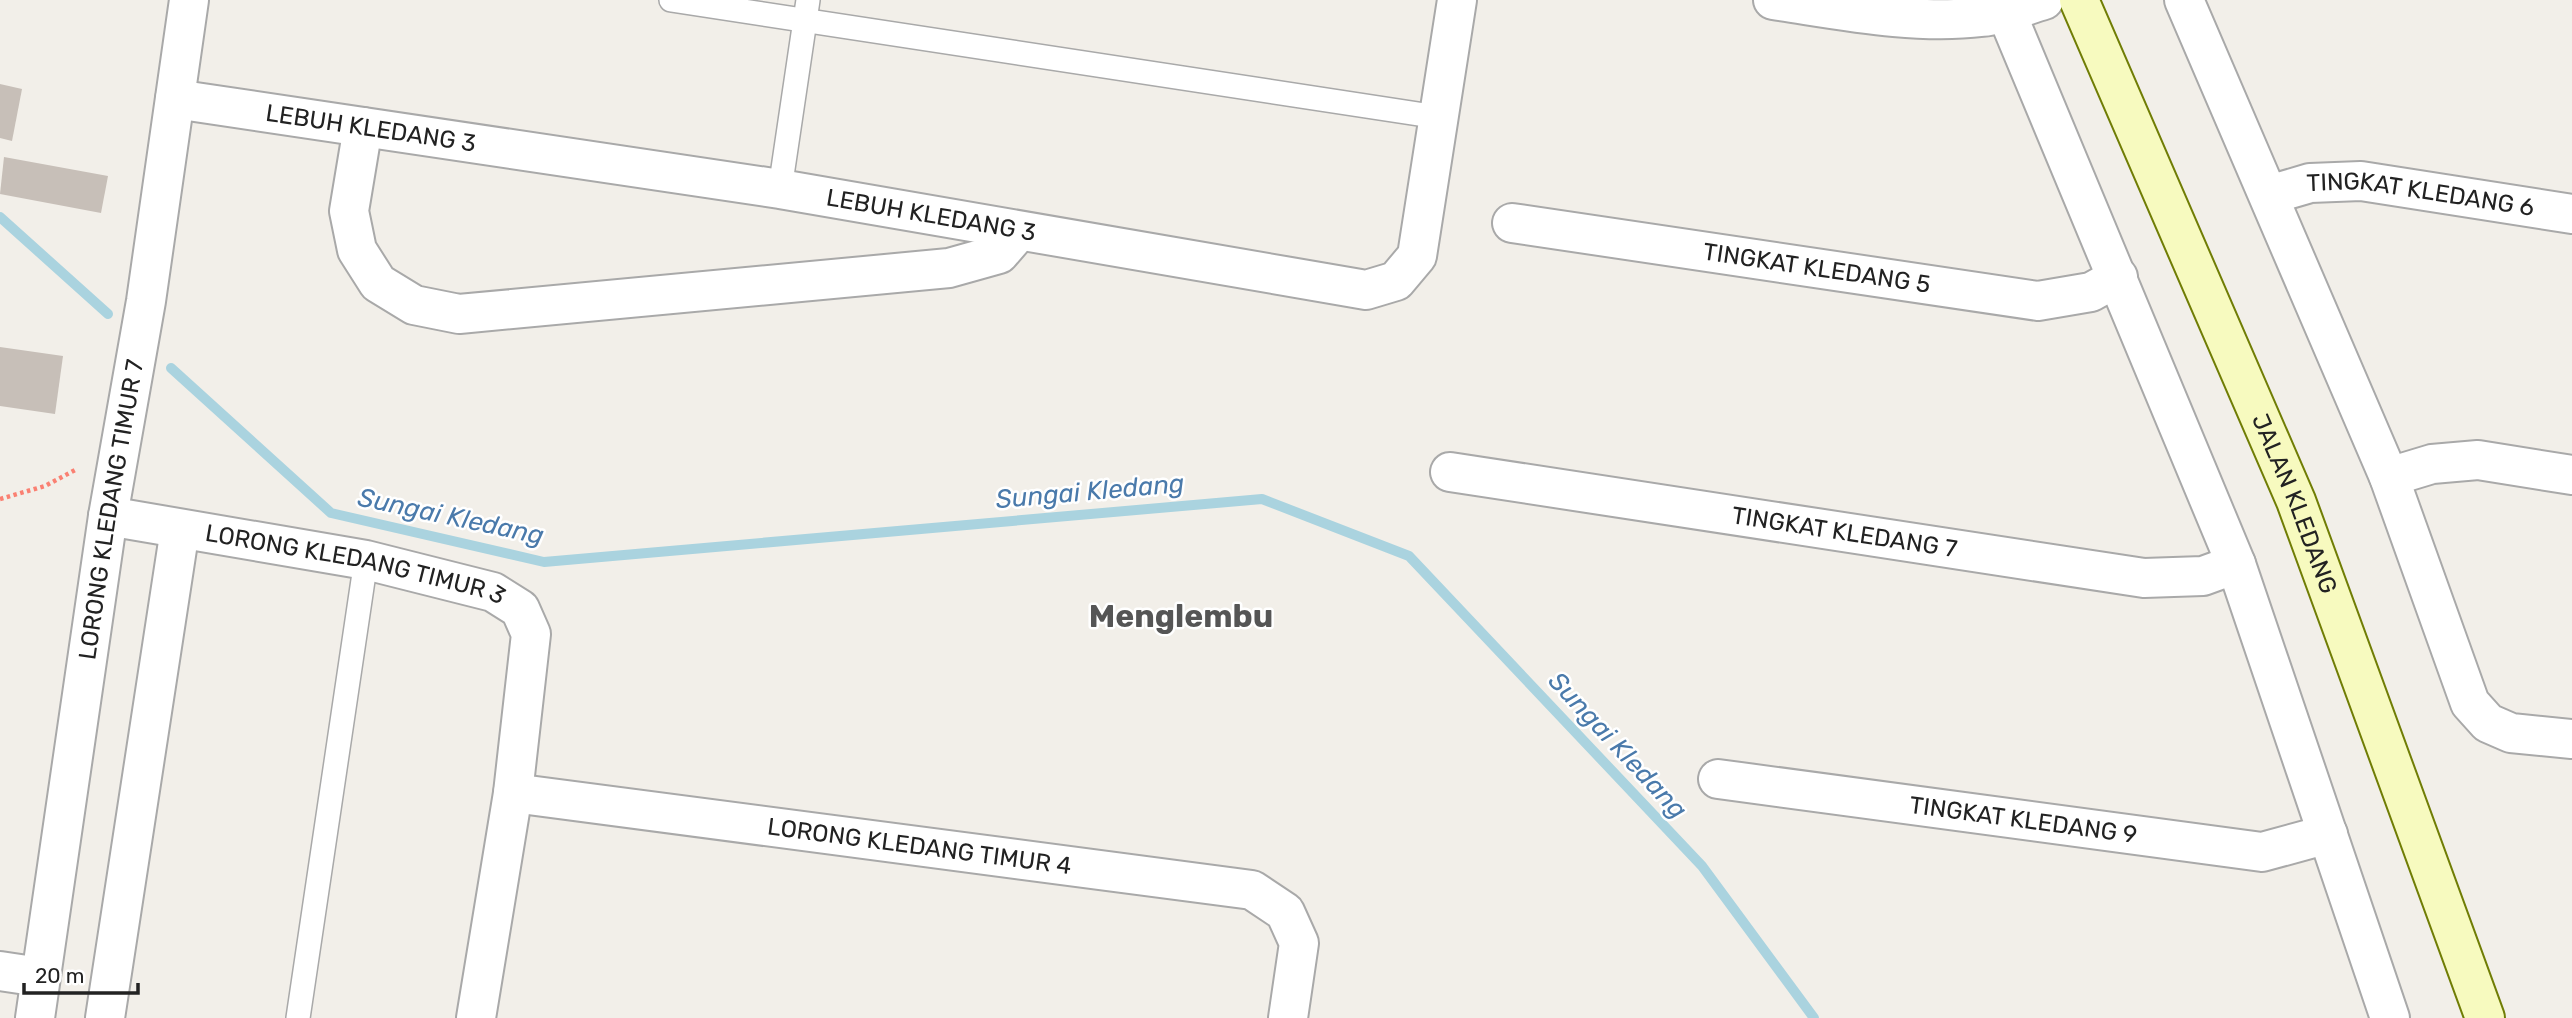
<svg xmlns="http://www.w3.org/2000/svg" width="2572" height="1018" viewBox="0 0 2572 1018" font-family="Rubik,sans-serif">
  <rect width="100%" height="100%" fill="#f2efe9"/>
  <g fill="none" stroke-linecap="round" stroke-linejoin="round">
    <!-- stream -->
    <g stroke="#aad3df" stroke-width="10">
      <path d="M0 217 108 314"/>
      <path d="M171 368 331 513 544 562 1262 499 1409 556 1702 866 1814 1018"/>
    </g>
  </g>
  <!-- building -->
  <g fill="#c7bfb8">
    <path d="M0 84 22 89 12 141 0 138Z"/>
    <path d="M4 157 108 176 101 213 0 194Z"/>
    <path d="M0 347 63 356 55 414 0 406Z"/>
  </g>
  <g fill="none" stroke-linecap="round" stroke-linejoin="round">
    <defs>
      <g id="lane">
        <path d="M671 0 1438 117"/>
        <path d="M780 189 808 0"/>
        <path d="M298 1018 366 560"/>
      </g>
      <g id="street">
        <path d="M1773 0C1841 10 1913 25 1982 17 2003 15 2024 6 2044 0"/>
        <path d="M2001 0 2236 564 2390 1018"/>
        <path d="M2184 0 2389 477 2470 703 2488 723 2511 733 2572 739"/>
        <path id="s1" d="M175 99 780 189 1366 290 1396 281 1417 256 1457 0"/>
        <path d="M363 127 349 211 357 250 378 283 414 305 459 314 949 268 999 254 1019 231"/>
        <path id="s2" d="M2269 195 2310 183 2361 181 2572 214"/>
        <path id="s3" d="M1512 223 2038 301 2091 292 2118 277"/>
        <path id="s4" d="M1450 472 2144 578 2203 576 2236 564"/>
        <path d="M2389 477 2432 464 2478 460 2572 475"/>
        <path id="s5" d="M108 516 366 560 493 592 520 609 531 634 513 793 476 1018"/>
        <path id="s6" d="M1718 779 2262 852 2328 834"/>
        <path id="s7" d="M513 793 1252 890 1285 912 1299 943 1288 1018"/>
        <path d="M0 971 40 977"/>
        <path id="s8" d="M35 1018 108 516 146 301 189 0"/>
        <path d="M105 1018 180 529"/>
      </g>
      <g id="secondary">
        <path id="s9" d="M2079 0 2296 501 2485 1018"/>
      </g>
    </defs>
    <!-- lane casing -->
    <use href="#lane" stroke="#a9a9a9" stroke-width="26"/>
    <!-- street casing -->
    <use href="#street" stroke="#a9a9a9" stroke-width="42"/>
    <!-- secondary casing -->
    <use href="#secondary" stroke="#707d05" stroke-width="42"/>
    <!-- path -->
    <path stroke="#fa8072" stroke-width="4.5" stroke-dasharray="3.5 3.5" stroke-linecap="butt" d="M0 499 45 486 77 469"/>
    <!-- lane -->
    <use href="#lane" stroke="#fff" stroke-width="23"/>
    <!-- street -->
    <use href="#street" stroke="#fff" stroke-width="38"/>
    <!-- secondary -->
    <use href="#secondary" stroke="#f7fabf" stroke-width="38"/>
  </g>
  <g text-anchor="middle" stroke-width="5" stroke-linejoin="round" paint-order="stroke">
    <!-- street labels -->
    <g font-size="24" fill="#222" stroke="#fff">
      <text dy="8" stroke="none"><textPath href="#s1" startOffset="198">LEBUH KLEDANG 3</textPath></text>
      <text dy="8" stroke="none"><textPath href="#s2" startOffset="154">TINGKAT KLEDANG 6</textPath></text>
      <text dy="8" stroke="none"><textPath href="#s1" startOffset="765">LEBUH KLEDANG 3</textPath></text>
      <text dy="8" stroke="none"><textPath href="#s3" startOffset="308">TINGKAT KLEDANG 5</textPath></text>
      <text dy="8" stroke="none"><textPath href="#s9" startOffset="548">JALAN KLEDANG</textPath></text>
      <text dy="8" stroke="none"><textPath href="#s8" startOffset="514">LORONG KLEDANG TIMUR 7</textPath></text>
      <text dy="8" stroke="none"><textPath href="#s4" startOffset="399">TINGKAT KLEDANG 7</textPath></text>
      <text dy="8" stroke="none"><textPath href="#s5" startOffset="252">LORONG KLEDANG TIMUR 3</textPath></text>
      <text dy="8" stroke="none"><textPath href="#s6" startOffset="308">TINGKAT KLEDANG 9</textPath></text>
      <text dy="8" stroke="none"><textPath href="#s7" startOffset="410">LORONG KLEDANG TIMUR 4</textPath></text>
    </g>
    <!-- water labels -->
    <g font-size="26" font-style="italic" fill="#4a7aab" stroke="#fff">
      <text transform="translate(1090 491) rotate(-5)" y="9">Sungai Kledang</text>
      <text transform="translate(451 516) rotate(12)" y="9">Sungai Kledang</text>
      <text transform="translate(1618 745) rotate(47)" y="9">Sungai Kledang</text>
    </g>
    <!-- district labels -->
    <g font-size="32" font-weight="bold" fill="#555" stroke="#fff">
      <text x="1181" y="627">Menglembu</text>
    </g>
  </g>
  <!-- scale -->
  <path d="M24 983v10h114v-10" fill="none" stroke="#222222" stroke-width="3.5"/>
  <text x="35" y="983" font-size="21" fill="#222222" stroke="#ffffff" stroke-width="5" paint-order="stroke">20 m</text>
</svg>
